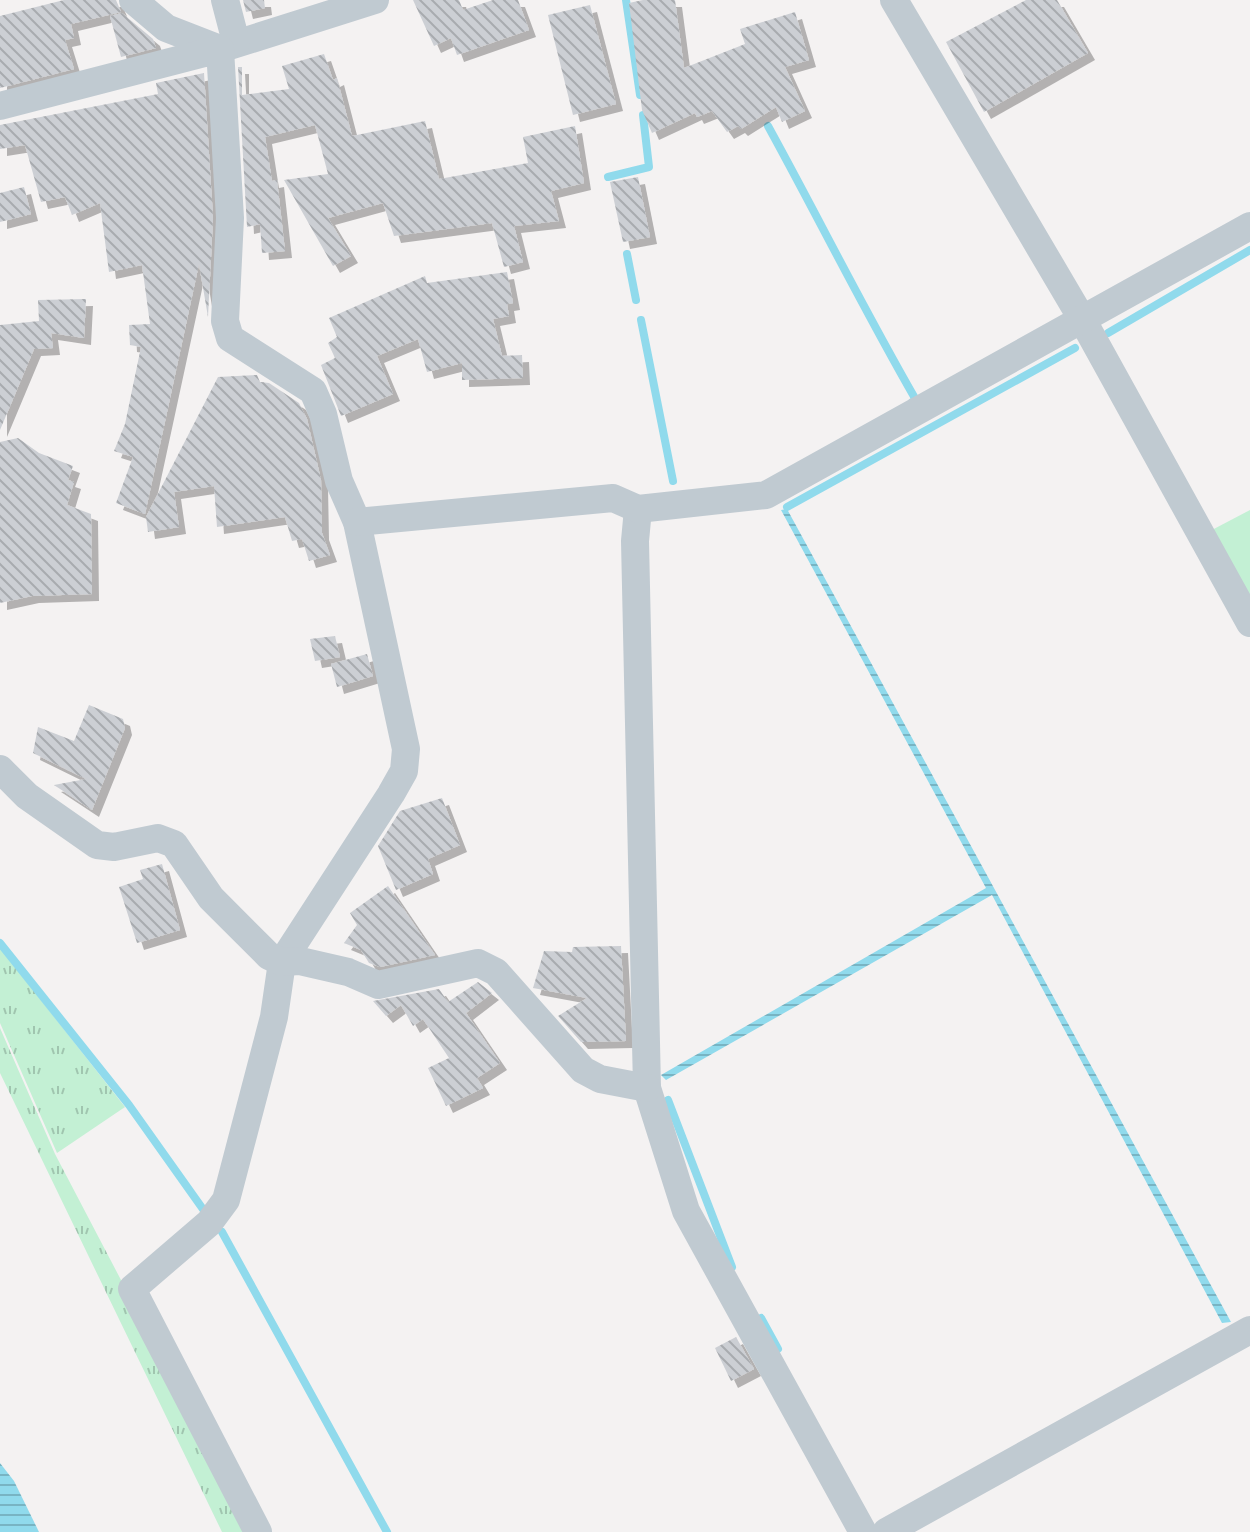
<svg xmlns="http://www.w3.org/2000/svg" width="1250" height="1532" viewBox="0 0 1250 1532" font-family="Poppins,sans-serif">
  <defs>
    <pattern id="grass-tufts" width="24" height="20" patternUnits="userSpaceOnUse" patternTransform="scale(2)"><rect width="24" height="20" fill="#c3f0d4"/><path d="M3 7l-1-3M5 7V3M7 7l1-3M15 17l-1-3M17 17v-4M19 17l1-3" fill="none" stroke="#a0c5af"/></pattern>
    <pattern id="water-rules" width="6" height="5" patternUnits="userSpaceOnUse" patternTransform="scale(2)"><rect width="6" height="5" fill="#90daec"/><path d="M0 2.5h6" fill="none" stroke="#78b4c3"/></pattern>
    <pattern id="building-back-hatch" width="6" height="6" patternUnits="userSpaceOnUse" patternTransform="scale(2)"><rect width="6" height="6" fill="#cccfd4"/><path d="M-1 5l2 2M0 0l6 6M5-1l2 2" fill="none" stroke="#a8abaf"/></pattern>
    <filter id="shadow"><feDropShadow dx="7" dy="7" stdDeviation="0" flood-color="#0004"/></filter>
  </defs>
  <rect width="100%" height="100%" fill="#f4f2f2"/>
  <!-- grass -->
  <g fill="url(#grass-tufts)">
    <path d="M0 948 125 1107 57 1153 0 1023Z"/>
    <path d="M0 1028 55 1154 253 1532H222L0 1073Z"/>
  </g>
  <!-- park -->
  <path fill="#c3f0d4" d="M1250 510V601L1210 531Z"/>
  <!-- water -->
  <g fill="url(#water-rules)">
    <path d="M787 509 1231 1322 1222 1323 992 895 666 1080 661 1075 986 888 781 510Z"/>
    <path d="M0 1463 14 1481 39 1532H0Z"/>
  </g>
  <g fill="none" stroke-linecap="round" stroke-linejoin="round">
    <!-- stream -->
    <g stroke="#90daec" stroke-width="8">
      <path d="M626 0 640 95"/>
      <path d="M768 126C818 217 864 310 916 400L912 402"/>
      <path d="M608 177 649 167 643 115"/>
      <path d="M627 254 636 300"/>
      <path d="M641 320 673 481"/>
      <path d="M1108 333 1250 250"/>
      <path d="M787 507 1075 348"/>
      <path d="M0 943 129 1105 205 1212"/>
      <path d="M668 1100 732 1267"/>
      <path d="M222 1232 387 1532"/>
      <path d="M761 1318 778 1349"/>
    </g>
  </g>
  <!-- building -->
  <g fill="url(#building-back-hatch)" filter="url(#shadow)">
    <path d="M64 0H116L121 12 71 24 74 38 65 40 74 69 0 88V16Z"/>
    <path d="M243 0H264L265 8 246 12Z"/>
    <path d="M413 0H459L463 10 493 0H518L529 30 457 55 451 38 434 46Z"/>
    <path d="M643 0H675L684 68 745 44 740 29 795 12 809 60 785 67 805 111 782 122 776 107 741 129 738 126 727 132 712 111 697 117 695 113 652 133 642 110 629 3Z"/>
    <path d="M1026 0H1057L1088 53 984 112 946 42Z"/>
    <path d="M590 5 616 104 573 115 548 15Z"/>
    <path d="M122 13 153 39 156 48 121 57 110 16Z"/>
    <path d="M324 54 333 80 337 78 352 136 425 121 439 179 528 163 523 137 575 126 584 183 551 191 559 221 514 226 523 262 504 267 492 223 394 236 383 203 328 218 351 256 333 266 284 180 328 174 315 125 265 137 272 181 277 180 285 251 262 253 260 224 247 227 238 67H242V95L289 89 282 66Z"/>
    <path d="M204 73 213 218 208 317 199 264 145 514 116 503 133 457 114 451 125 424 141 347 130 345 129 325 150 324 142 265 109 272 100 203 72 215 65 197 41 202 25 145 0 149V125L158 94 156 83Z"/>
    <path d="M638 177 650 237 623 242 610 182Z"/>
    <path d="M24 187 31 214 0 222V193Z"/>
    <path d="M507 272 513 303 507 304 509 316 493 319 502 356 522 355 523 378 462 380V363L427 372 418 339 377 356 393 394 341 416 321 365 335 358 328 343 337 337 329 318 425 276 427 283Z"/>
    <path d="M86 299 84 338 51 333 53 348 34 349 0 430V325L39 321 38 300Z"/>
    <path d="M257 375 260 382 269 383 299 403 307 419 321 480 322 533 330 555 309 561 302 539 292 541 285 517 217 527 214 486 174 492 179 527 148 532 146 517 218 377Z"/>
    <path d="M18 438 39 453 73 466 68 480 74 482 67 505 91 514 92 594 32 596 0 603V442Z"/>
    <path d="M335 636 340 657 315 661 310 639Z"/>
    <path d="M367 654 373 676 337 687 331 664Z"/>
    <path d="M89 705 123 719 125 728 92 810 54 785 86 779 33 753 38 727 74 741Z"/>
    <path d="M442 798 460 845 428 859 433 874 396 890 378 846 400 811Z"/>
    <path d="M162 864 180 930 137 943 119 887 143 879 140 870Z"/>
    <path d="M388 886 435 955 380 967 369 963 361 950 344 943 357 925 350 913Z"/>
    <path d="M621 946 626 1041 581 1042 558 1016 587 998 533 988 544 951 572 952 573 947Z"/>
    <path d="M478 982 492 993 466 1013 500 1063 477 1078 483 1088 446 1106 428 1068 449 1058 423 1019 413 1026 401 1005 386 1016 373 1001 439 989 448 1002Z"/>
    <path d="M736 1337 754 1369 731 1381 715 1348Z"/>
  </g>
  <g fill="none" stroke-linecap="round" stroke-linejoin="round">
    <!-- minor -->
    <g stroke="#c0cad1" stroke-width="28">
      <path d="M133 0 166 28 220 49 375 0"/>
      <path d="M225 0 236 42"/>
      <path d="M894 0 1082 319 1250 623"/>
      <path d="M0 106 220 49 230 218 225 321 230 338 313 391 323 414 339 481 357 522 406 749 404 771 391 794 282 962 274 1017 226 1200 209 1223 132 1289 258 1532"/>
      <path d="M638 509 635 541 647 1088 686 1211 863 1532"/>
      <path d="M357 522 613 498 638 509 766 495 1250 226"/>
      <path d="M0 769 27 796 97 845 114 847 158 838 174 844 211 898 269 956 282 962 300 961 348 972 378 985 478 963 496 972 583 1070 600 1079 647 1088"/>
      <path d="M886 1532 1250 1330"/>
    </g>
  </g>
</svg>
